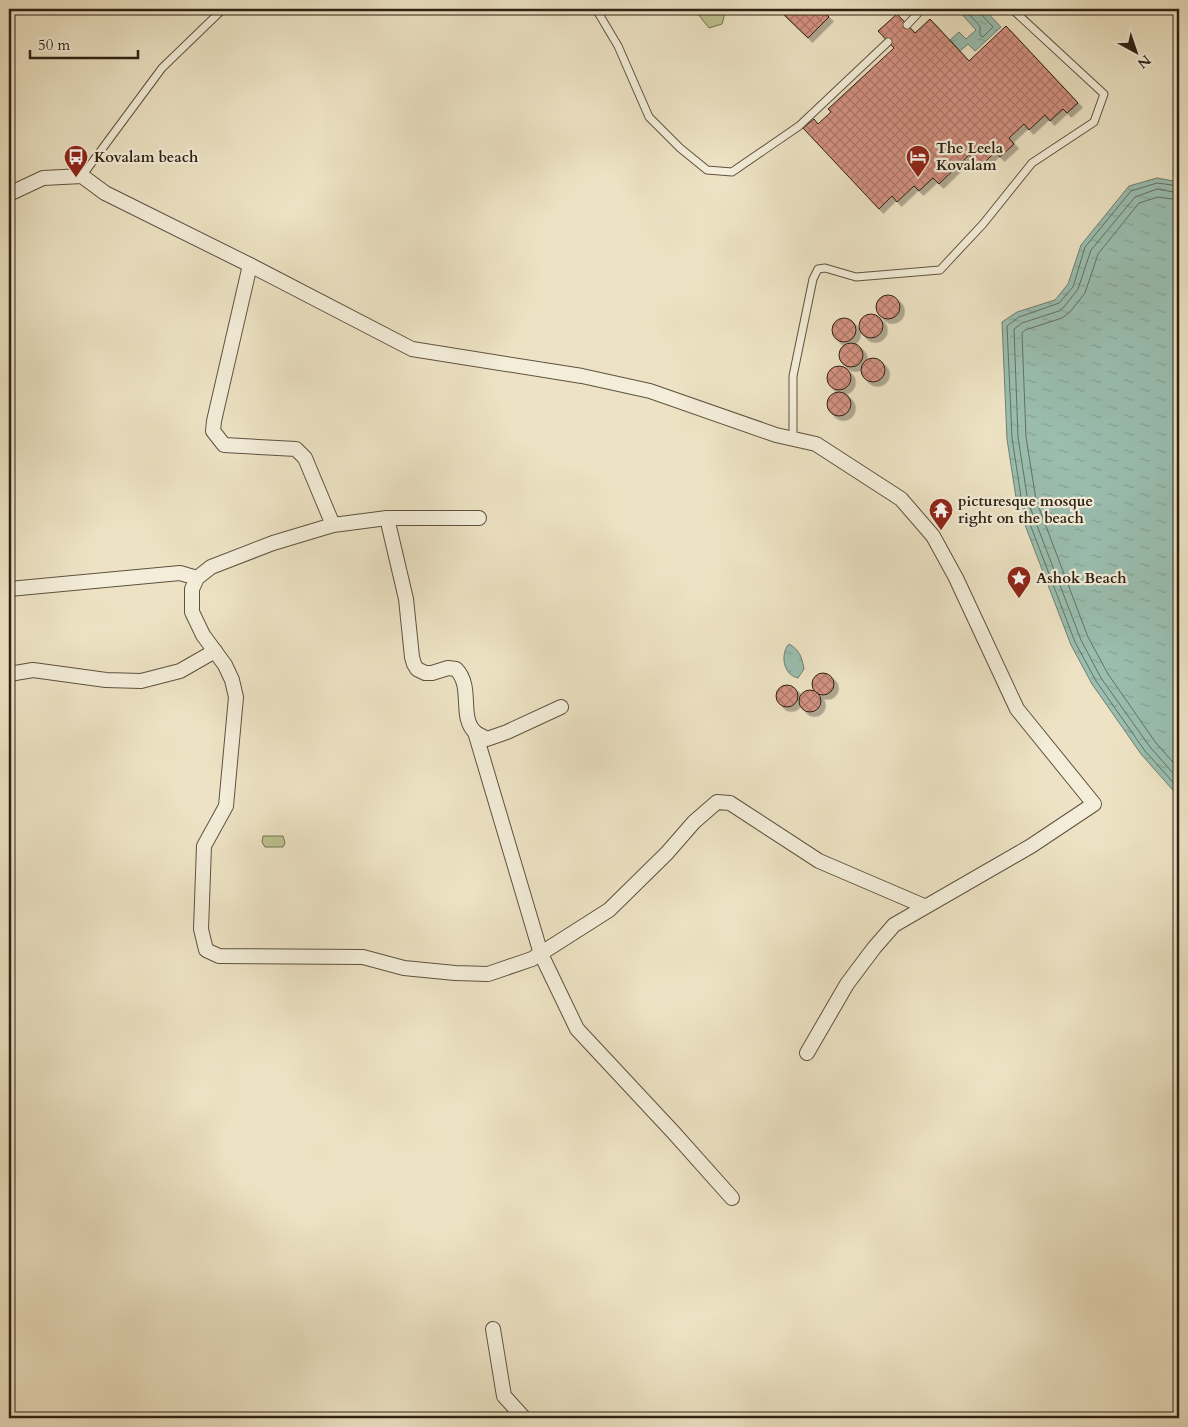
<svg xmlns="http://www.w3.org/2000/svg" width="1188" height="1427" viewBox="0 0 1188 1427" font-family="Cardo,serif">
  <defs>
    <pattern id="water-ripples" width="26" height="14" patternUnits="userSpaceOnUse" patternTransform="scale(1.25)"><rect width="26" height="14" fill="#9abeb0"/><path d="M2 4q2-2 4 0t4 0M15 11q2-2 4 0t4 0" fill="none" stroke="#85a396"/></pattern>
    <pattern id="building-cross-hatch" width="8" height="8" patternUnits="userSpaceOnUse" patternTransform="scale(1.25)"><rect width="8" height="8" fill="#d49282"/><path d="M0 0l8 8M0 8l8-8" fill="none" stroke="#ac7769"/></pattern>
    <filter id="shadow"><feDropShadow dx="4.5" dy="4.5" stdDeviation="0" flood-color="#0004"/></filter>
  </defs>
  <rect width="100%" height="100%" fill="#ede3c4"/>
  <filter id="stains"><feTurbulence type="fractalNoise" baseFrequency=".004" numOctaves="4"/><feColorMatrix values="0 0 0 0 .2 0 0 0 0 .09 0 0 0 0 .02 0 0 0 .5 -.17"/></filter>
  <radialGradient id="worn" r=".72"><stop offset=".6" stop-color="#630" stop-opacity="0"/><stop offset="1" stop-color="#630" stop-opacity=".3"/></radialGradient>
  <!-- grass -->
  <g fill="#bdc290" stroke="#767252">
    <path d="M694 9H726L722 24 709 28Z"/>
    <path d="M263 836H283L285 843 283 847H265L262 842Z"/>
  </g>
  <!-- water -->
  <g fill="url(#water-ripples)" stroke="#6f7f71">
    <path d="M959 9H984L1001 27 975 51 968 44 960 51 950 40 959 32 966 39 976 30 958 10Z"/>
    <path d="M1157 178 1179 182V797L1141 754 1092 684 1071 645 1017 504 1007 439 1002 322 1017 312 1055 300 1068 284 1081 245 1129 186Z"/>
    <path d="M789 644C800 650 802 658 804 669L798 678C783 675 780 654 789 644Z"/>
  </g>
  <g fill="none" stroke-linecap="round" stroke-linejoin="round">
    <!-- shore -->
    <g stroke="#647062" stroke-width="1">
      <path d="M964 9 980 26V35L983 37 993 27 981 14 980 9"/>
      <path d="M1179 186 1157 183 1131 191 1085 247 1073 287 1059 303 1019 317 1007 326 1012 438 1022 503 1075 642 1096 681 1145 751 1179 789"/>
      <path d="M1179 193 1157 189 1135 197 1091 250 1078 289 1064 307 1059 311 1022 323 1014 329 1018 437 1028 502 1081 640 1101 678 1150 747 1179 780"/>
      <path d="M1179 200 1158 197 1139 203 1098 254 1085 293 1070 312 1062 318 1025 330 1022 333 1026 437 1036 500 1088 637 1108 674 1156 743 1179 769"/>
    </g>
  </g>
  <!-- building -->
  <g fill="url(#building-cross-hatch)" stroke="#2e2113" filter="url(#shadow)">
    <path d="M778 9H821L829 17 808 38Z"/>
    <path d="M897 14 915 33 930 19 969 61 1006 26 1078 103 1067 113 1063 109 1050 121 1045 115 1029 130 1024 124 1009 138 1014 144 1000 157 995 152 980 167 969 155 939 184 933 178 919 191 914 186 897 202 892 196 879 209 803 128 814 119 818 124 831 112 828 109 894 48 878 31Z"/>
    <circle cx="888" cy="307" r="12"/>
    <circle cx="871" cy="326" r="12"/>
    <circle cx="844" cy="330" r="12"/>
    <circle cx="851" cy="355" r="12"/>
    <circle cx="873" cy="370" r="12"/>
    <circle cx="839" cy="378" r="12"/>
    <circle cx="839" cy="404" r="12"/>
    <circle cx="823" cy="684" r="11"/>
    <circle cx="787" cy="696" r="11"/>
    <circle cx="810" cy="701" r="11"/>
  </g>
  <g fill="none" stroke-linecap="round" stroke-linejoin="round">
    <defs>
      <g id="lane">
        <path d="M596 9 618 46 649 117 680 148 707 170 732 172 799 126 888 42"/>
        <path d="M907 25 922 9"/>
        <path d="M82 176 162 68 223 9"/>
        <path d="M793 439V376L813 279 818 269 825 268 856 277 940 270 983 224 1032 163 1094 122 1104 94 1012 9"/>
      </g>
      <g id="street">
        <path d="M9 194 43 178 82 176 105 193 250 265 412 349 582 376 650 391 776 435 816 444 901 499 933 536 956 578 1017 709 1094 804 1031 846 894 925 874 948 847 984 807 1053"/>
        <path d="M250 265 214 421 213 431 224 445 296 449 305 458 333 525"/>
        <path d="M387 518 406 599 412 657 414 664 417 669 425 673H432L448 668 456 669C474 687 458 718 476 733 479 735 484 737 487 739L507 732 561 707"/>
        <path d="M479 518H387L333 525 273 543 211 567 197 578 192 589V612L203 635 225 665 232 680 236 697 226 806 204 846 201 929 206 950 219 956 363 957 404 968 455 973 488 974 532 959 609 910 667 853 694 822 717 802 730 803 819 861 924 906"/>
        <path d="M9 589 180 573 197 578"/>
        <path d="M9 674 33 670 106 680 141 681 180 671 215 651"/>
        <path d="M475 732 541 954 577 1029 674 1133 732 1198"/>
        <path d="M493 1329 504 1396 524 1418"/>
      </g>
    </defs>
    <!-- lane casing -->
    <use href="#lane" stroke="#5e523f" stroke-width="9"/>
    <!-- street casing -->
    <use href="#street" stroke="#5e523f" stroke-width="16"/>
    <!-- lane -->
    <use href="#lane" stroke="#f3edd9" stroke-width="7"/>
    <!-- street -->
    <use href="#street" stroke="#f3edd9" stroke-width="14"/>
  </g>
  <!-- icons -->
  <defs>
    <symbol id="bus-pin" viewBox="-11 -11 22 30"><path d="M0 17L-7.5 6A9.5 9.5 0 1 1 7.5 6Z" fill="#8f2418" stroke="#f3edd9"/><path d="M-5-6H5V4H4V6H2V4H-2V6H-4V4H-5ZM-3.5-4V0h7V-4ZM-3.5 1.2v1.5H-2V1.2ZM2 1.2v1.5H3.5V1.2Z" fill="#fff"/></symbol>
    <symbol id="hotel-pin" viewBox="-11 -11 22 30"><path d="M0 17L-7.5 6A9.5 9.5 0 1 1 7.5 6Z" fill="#8f2418" stroke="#f3edd9"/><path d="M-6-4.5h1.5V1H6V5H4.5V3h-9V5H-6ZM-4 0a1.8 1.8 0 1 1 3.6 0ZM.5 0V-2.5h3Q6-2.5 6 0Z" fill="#fff"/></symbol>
    <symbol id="temple-pin" viewBox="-11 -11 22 30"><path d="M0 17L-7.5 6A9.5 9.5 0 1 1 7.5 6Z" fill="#8f2418" stroke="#f3edd9"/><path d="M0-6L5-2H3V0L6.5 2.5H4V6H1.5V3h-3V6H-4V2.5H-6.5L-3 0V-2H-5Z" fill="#fff"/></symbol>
    <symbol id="sight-pin" viewBox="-11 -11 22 30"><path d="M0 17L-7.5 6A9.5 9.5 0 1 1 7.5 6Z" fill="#8f2418" stroke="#f3edd9"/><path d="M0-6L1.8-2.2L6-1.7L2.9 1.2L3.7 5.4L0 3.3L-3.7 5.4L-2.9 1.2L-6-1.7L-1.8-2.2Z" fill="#fff"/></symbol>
  </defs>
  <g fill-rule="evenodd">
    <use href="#bus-pin" x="62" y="143" width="28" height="38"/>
    <use href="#hotel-pin" x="904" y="143" width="28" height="38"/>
    <use href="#temple-pin" x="927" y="496" width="28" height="38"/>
    <use href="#sight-pin" x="1005" y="564" width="28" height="38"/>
  </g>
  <g text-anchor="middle" stroke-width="4.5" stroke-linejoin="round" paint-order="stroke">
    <!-- poi labels -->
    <g font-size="15" font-weight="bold" fill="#2e2113" stroke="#f3edd9" text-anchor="start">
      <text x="936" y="153">The Leela<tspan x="936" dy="17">Kovalam</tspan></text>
      <text x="94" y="162">Kovalam beach</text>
      <text x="958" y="506">picturesque mosque<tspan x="958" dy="17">right on the beach</tspan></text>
      <text x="1036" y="583">Ashok Beach</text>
    </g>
  </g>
  <!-- margin -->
  <rect width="1188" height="1427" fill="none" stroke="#ede3c4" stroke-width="30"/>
  <rect x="10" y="10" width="1168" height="1407" fill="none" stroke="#2e2113" stroke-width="2.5"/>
  <rect x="15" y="15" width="1158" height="1397" fill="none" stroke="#2e2113"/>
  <!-- north arrow -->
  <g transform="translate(1136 52) rotate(140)" stroke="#f3edd9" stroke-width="4" paint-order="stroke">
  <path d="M0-4L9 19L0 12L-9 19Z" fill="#2e2113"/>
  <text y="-8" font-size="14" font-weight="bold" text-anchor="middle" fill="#2e2113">N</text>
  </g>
  <!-- scale -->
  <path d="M30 50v8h108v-8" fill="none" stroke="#2e2113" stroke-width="2.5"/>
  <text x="38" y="50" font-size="15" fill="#2e2113" stroke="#f3edd9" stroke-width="4" paint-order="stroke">50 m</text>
  <rect width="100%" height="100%" filter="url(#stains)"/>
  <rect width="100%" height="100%" fill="url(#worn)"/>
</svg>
